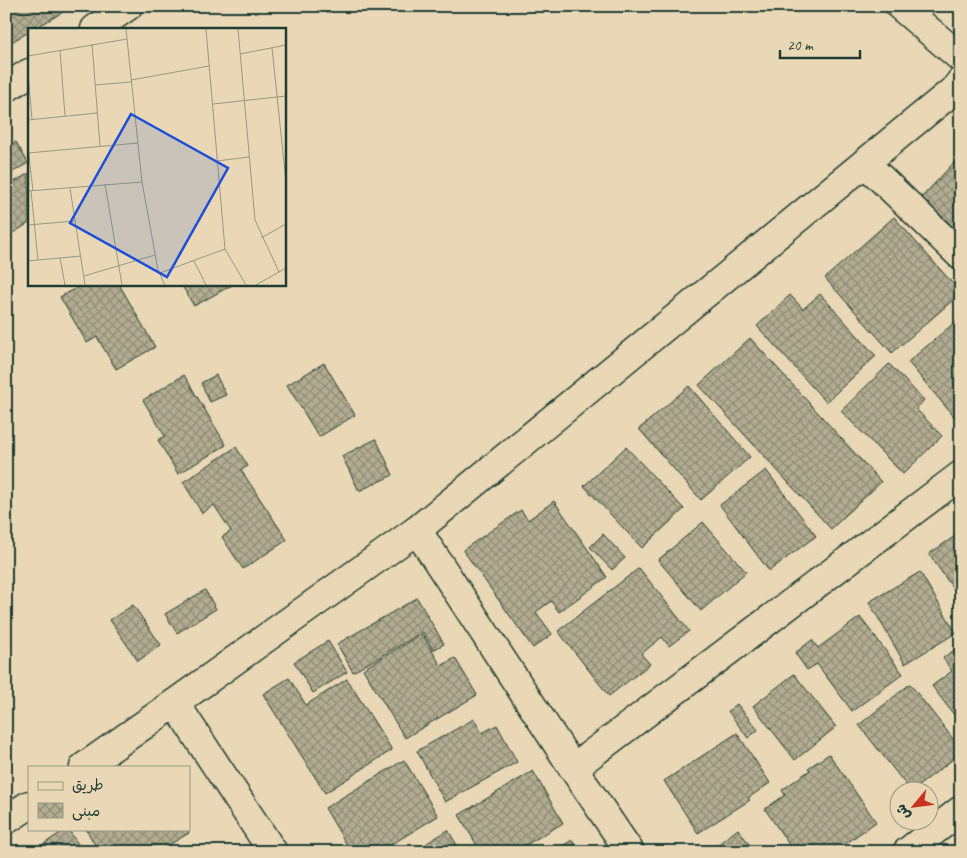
<svg xmlns="http://www.w3.org/2000/svg" width="967" height="858" viewBox="0 0 967 858" font-family="Caveat,'Playpen Sans Arabic',sans-serif">
  <defs>
    <pattern id="building-cross-hatch" width="8" height="8" patternUnits="userSpaceOnUse" patternTransform="scale(1.25)"><rect width="8" height="8" fill="#b2ac91"/><path d="M0 0l8 8M0 8l8-8" fill="none" stroke="#908d77"/></pattern>
  </defs>
  <rect width="100%" height="100%" fill="#e9d7b5"/>
  <filter id="ink" filterUnits="userSpaceOnUse"><feTurbulence type="fractalNoise" baseFrequency=".02" numOctaves="2"/><feDisplacementMap in="SourceGraphic" scale="10" xChannelSelector="R" yChannelSelector="G"/><feConvolveMatrix kernelMatrix="1 2 1 2 8 2 1 2 1" color-interpolation-filters="sRGB"/></filter>
  <g filter="url(#ink)">
    <!-- building -->
    <g fill="url(#building-cross-hatch)" stroke="#1f3d34">
      <path d="M6 6H66L68 9 34 29H29V32L6 45Z"/>
      <path d="M16 142 28 163 6 176V147Z"/>
      <path d="M961 155V234L921 198Z"/>
      <path d="M29 173V223L13 233 6 221V187Z"/>
      <path d="M894 217 961 293 892 353 825 278Z"/>
      <path d="M84 284H119L155 347 116 369 97 337 87 343 60 297Z"/>
      <path d="M181 284H231L232 285 194 306Z"/>
      <path d="M820 294 876 356 826 402 757 326 790 295 803 309Z"/>
      <path d="M961 317V425L908 362Z"/>
      <path d="M750 338 881 482 831 529 699 385Z"/>
      <path d="M324 363 355 415 319 437 287 385Z"/>
      <path d="M889 364 924 400 916 409 942 436 903 474 841 411Z"/>
      <path d="M184 375 226 445 178 474 158 440 165 436 143 400Z"/>
      <path d="M216 375 226 395 210 402 201 383Z"/>
      <path d="M689 386 750 457 701 500 639 429Z"/>
      <path d="M376 439 393 475 359 491 342 456Z"/>
      <path d="M236 447 248 466 241 470 287 540 243 569 222 537 231 531 214 505 202 513 183 482Z"/>
      <path d="M626 447 684 509 642 548 584 486Z"/>
      <path d="M766 470 816 536 769 571 720 505Z"/>
      <path d="M554 501 607 577 559 612 551 601 536 612 552 634 533 648 463 550 521 510 528 520Z"/>
      <path d="M703 522 746 572 701 611 658 560Z"/>
      <path d="M961 532V600L929 554Z"/>
      <path d="M603 534 625 558 612 570 590 547Z"/>
      <path d="M639 568 689 631 669 646 662 637 641 654 650 664 609 696 558 631Z"/>
      <path d="M920 572 956 633 905 664 869 602Z"/>
      <path d="M205 590 216 609 177 633 165 614Z"/>
      <path d="M417 598 444 644 433 650 423 632 353 672 337 644Z"/>
      <path d="M133 605 161 645 138 661 110 620Z"/>
      <path d="M860 617 903 674 852 711 817 664 807 670 795 653 812 640 818 648Z"/>
      <path d="M422 634 441 666 455 658 477 695 405 738 363 669Z"/>
      <path d="M328 641 347 672 313 693 294 662Z"/>
      <path d="M961 645V724L932 686 952 671 943 658Z"/>
      <path d="M794 674 836 727 795 760 753 706Z"/>
      <path d="M289 678 306 705 347 679 392 750 325 793 263 694Z"/>
      <path d="M910 684 961 749V753L913 790H910L859 725Z"/>
      <path d="M737 704 758 730 748 738 728 711Z"/>
      <path d="M474 719 482 733 497 725 517 762 445 802 417 751Z"/>
      <path d="M737 733 770 783 748 798 750 800 698 833 664 781Z"/>
      <path d="M829 754 876 822 834 852H794L765 809 785 795 782 790 810 770 808 768Z"/>
      <path d="M404 760 438 816 379 852H351L325 808Z"/>
      <path d="M533 771 563 823 514 852H481L459 815Z"/>
      <path d="M66 829H68L83 852H32Z"/>
      <path d="M86 829H187L189 833 157 852H99Z"/>
      <path d="M738 829 755 852H708Z"/>
      <path d="M448 830 461 852H413Z"/>
      <path d="M572 840 579 852H553Z"/>
    </g>
    <g fill="none" stroke-linecap="round" stroke-linejoin="round">
      <defs>
        <g id="minor">
          <path d="M900 6 961 58"/>
          <path d="M95 29 128 6"/>
          <path d="M6 88 29 73"/>
          <path d="M865 163 961 256"/>
          <path d="M417 530 573 768 630 852"/>
          <path d="M175 703 273 852"/>
          <path d="M573 768 961 475"/>
          <path d="M907 852 961 810"/>
        </g>
        <g id="tertiary">
          <path d="M84 767 175 703 417 530 955 89 961 81"/>
          <path d="M6 820 29 805"/>
        </g>
      </defs>
      <!-- minor casing -->
      <use href="#minor" stroke="#1f3d34" stroke-width="31"/>
      <!-- tertiary casing -->
      <use href="#tertiary" stroke="#1f3d34" stroke-width="31"/>
      <!-- minor -->
      <use href="#minor" stroke="#e9d7b5" stroke-width="28"/>
      <!-- tertiary -->
      <use href="#tertiary" stroke="#e9d7b5" stroke-width="28"/>
    </g>
  </g>
  <!-- overview -->
  <g transform="translate(28 28)">
    <rect width="258" height="258" fill="#e9d7b5"/>
    <path fill="none" stroke="#989981" stroke-width="1" d="M98 1 114 154 130 242 137 257M178 1 197 221 218 257M210 1 227 192 251 244M64 16 72 118M244 20 258 154M32 22 37 88M212 26 258 17M0 28 99 11M0 45 4 91M103 52 181 38M67 57 103 54M185 76 258 68M0 92 69 85M0 119 5 163M0 125 110 115M189 133 221 129M77 156 94 257M42 160 57 257M0 163 114 154M3 163 10 232M0 197 47 193M233 210 258 196M32 230 37 257M0 233 53 228M166 233 178 257M132 245 197 221M56 248 127 227M228 257 258 240"/>
    <path fill="#1d4ed8" fill-opacity="0.15" stroke="#1d4ed8" stroke-width="2.5" d="M103 86 200 140 139 249 42 195Z"/>
    <rect width="258" height="258" fill="none" stroke="#1f3d34" stroke-width="2.5"/>
  </g>
  <!-- margin -->
  <rect width="967" height="858" fill="none" stroke="#e9d7b5" stroke-width="25"/>
  <rect x="12" y="12" width="942" height="833" fill="none" stroke="#1f3d34" stroke-width="2" filter="url(#ink)"/>
  <!-- legend -->
  <rect x="28" y="766" width="162" height="65" fill="#e9d7b5" stroke="#989981"/>
  <rect x="38" y="782" width="25" height="8" fill="#e9d7b5" stroke="#989981"/>
  <text x="72" y="790" font-size="15" fill="#1f3d34">طريق</text>
  <rect x="38" y="803" width="25" height="15" fill="url(#building-cross-hatch)" stroke="#989981"/>
  <text x="72" y="816" font-size="15" fill="#1f3d34">مبنى</text>
  <!-- north arrow -->
  <g transform="translate(914 806) rotate(241)"><circle r="24" fill="#e9d7b5" stroke="#989981"/>
  <path d="M0-4L9 19L0 12L-9 19Z" fill="#c8321e"/>
  <text y="-8" font-size="14" font-weight="bold" text-anchor="middle" fill="#1f3d34">ش</text>
  </g>
  <!-- scale -->
  <path d="M780 50v8h80v-8" fill="none" stroke="#1f3d34" stroke-width="2.5"/>
  <text x="787" y="50" font-size="15" fill="#1f3d34" stroke="#e9d7b5" stroke-width="4" paint-order="stroke">20 m</text>
</svg>
